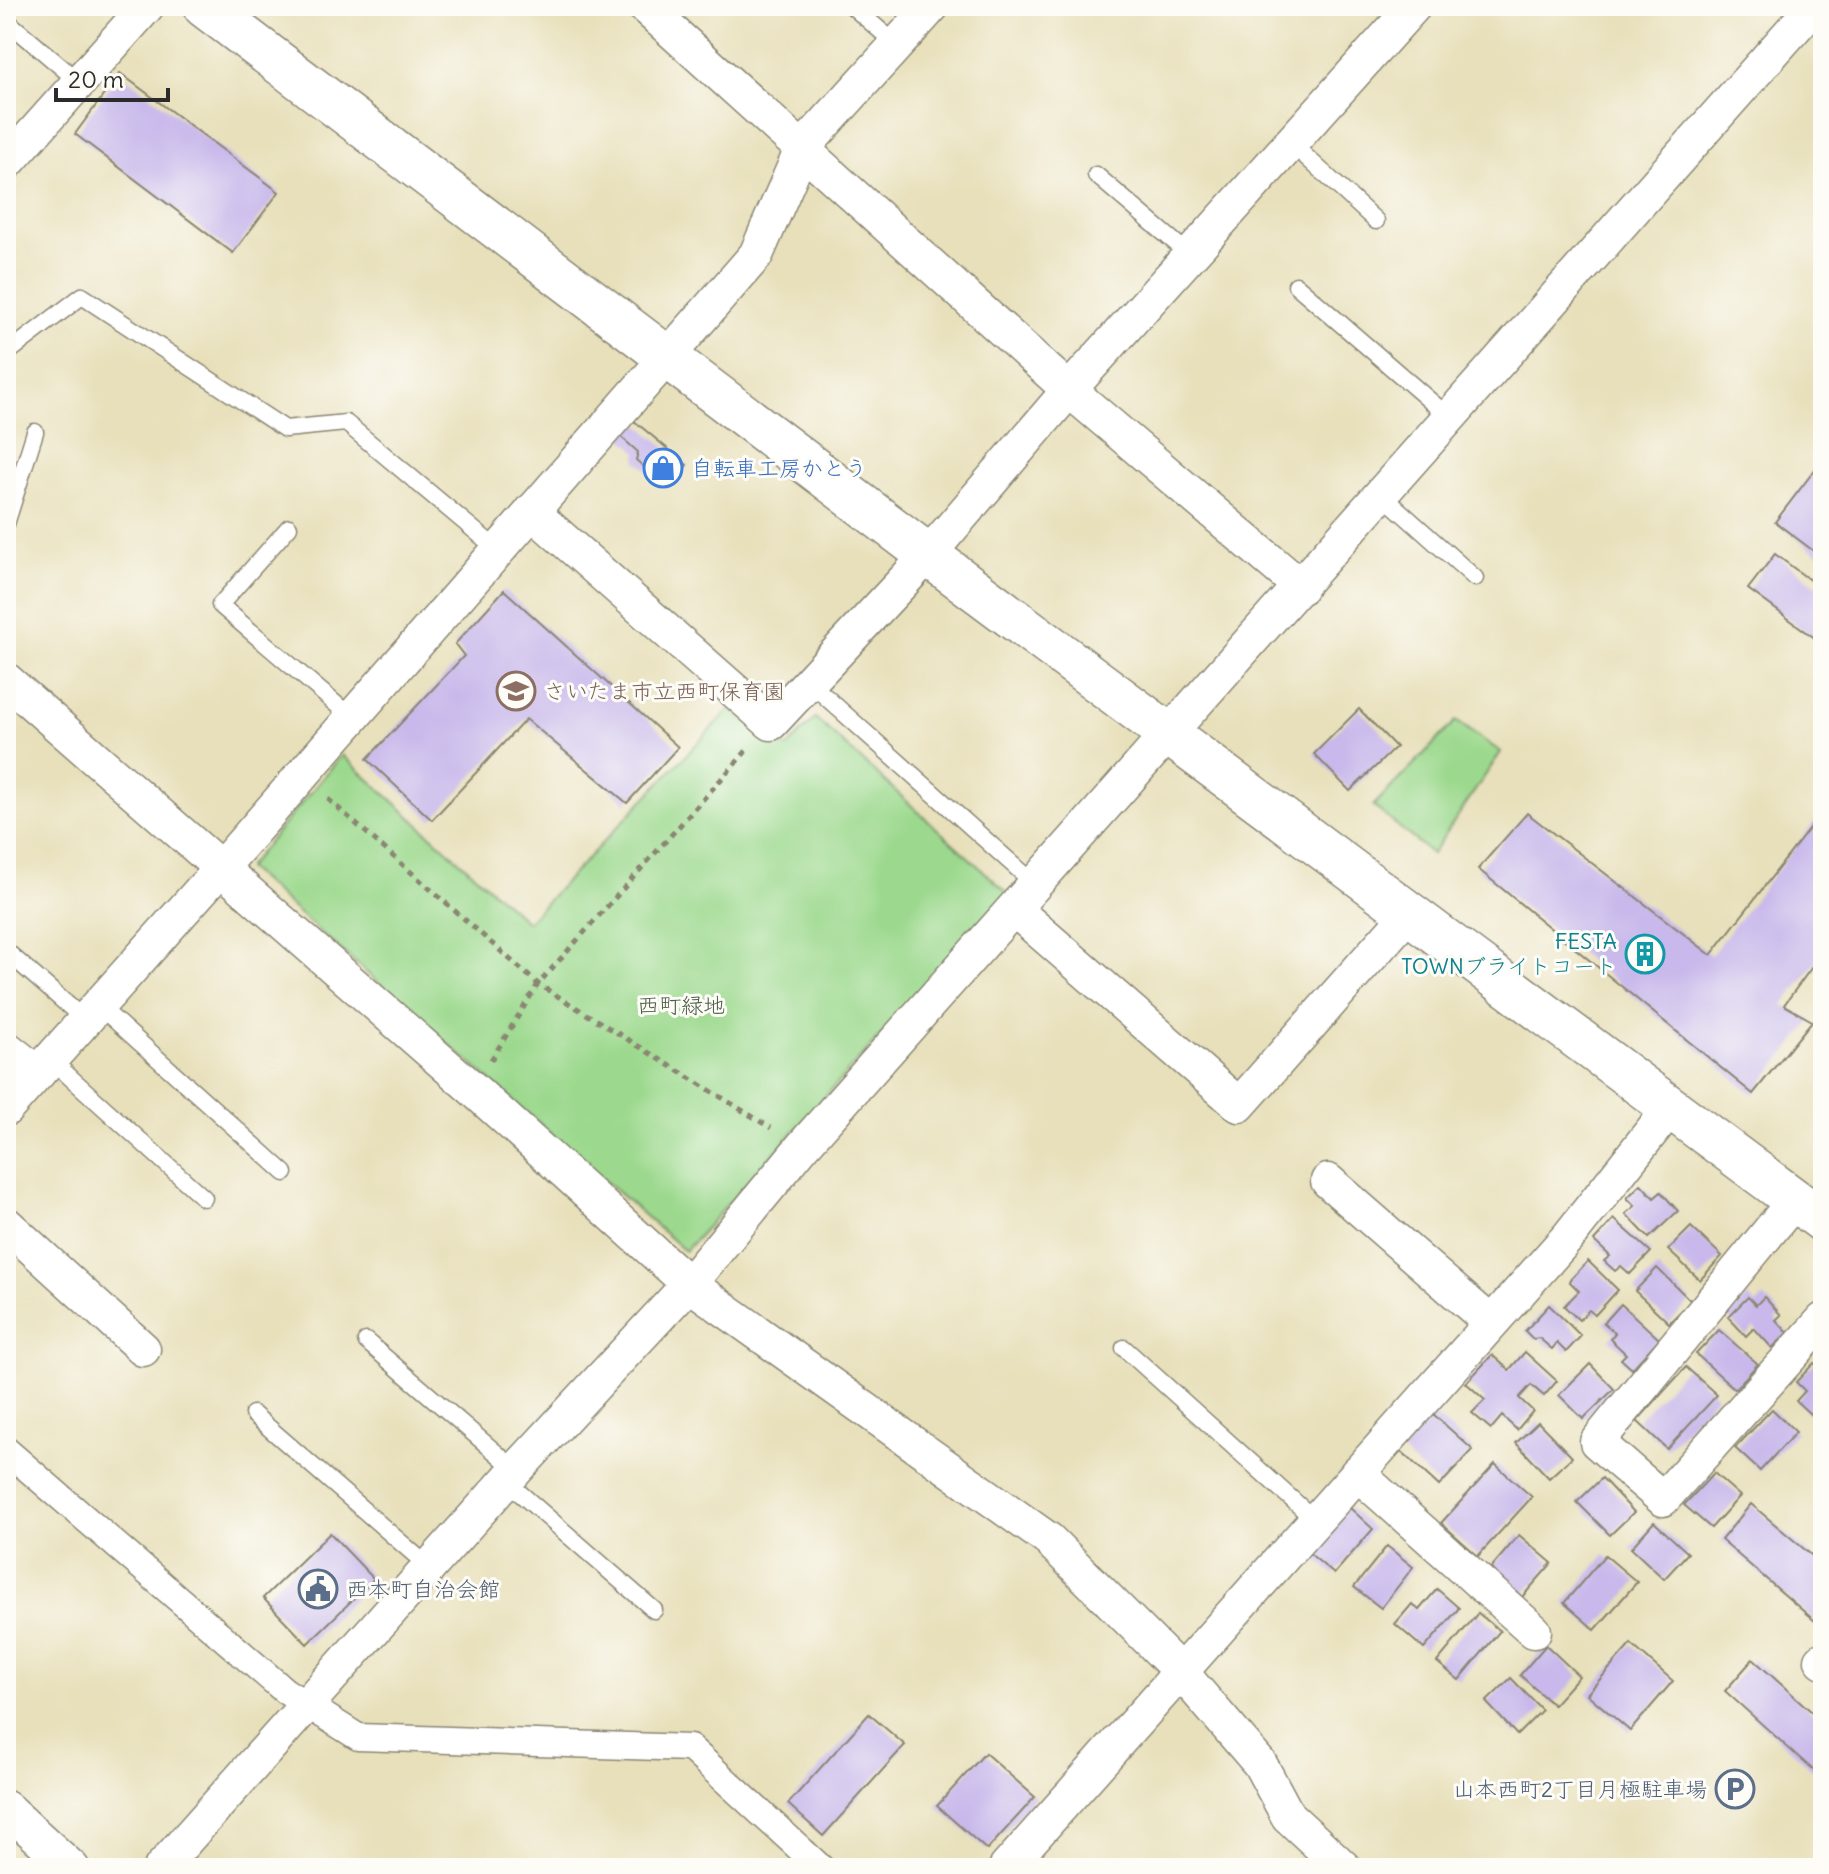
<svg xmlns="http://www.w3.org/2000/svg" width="1829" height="1874" viewBox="0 0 1829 1874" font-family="Delius,'Klee One',sans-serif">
  <rect width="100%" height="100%" fill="#fdfcf7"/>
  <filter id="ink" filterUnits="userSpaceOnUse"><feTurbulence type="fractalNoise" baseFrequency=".0125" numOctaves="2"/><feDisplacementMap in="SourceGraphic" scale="16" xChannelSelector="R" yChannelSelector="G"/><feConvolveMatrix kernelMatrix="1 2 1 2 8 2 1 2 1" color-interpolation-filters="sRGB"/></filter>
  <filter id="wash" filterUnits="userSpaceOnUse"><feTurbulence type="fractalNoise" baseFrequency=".006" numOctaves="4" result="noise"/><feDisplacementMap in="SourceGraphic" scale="32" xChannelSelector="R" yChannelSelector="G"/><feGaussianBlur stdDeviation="1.8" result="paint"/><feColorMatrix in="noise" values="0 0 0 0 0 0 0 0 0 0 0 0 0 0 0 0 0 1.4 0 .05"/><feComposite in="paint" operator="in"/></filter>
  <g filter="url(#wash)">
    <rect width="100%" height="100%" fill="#e8e0bb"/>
    <!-- green -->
    <g fill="#9cd98e" stroke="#64825c" stroke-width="2">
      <path d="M730 709 787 748 815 718 1009 894 685 1251 247 868 342 755 527 922Z"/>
      <path d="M1456 721 1501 752 1432 854 1373 806Z"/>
    </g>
    <g id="blocks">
      <!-- building -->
      <g fill="#c8b8eb">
        <path d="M120 73 279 192 233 253 75 134Z"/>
        <path d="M633 420 687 465 668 488 636 460 638 452 620 436Z"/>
        <path d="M1823 459V558L1775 522Z"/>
        <path d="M1775 554 1823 590V644L1748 589Z"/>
        <path d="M504 590 678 747 627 803 526 719 432 820 367 759 464 656 455 644Z"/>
        <path d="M1359 709 1396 747 1350 791 1314 754Z"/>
        <path d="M1823 811V952L1784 1005 1812 1021 1753 1094 1478 869 1527 813 1711 955Z"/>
        <path d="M1641 1184 1654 1198 1661 1192 1678 1211 1649 1238 1626 1214 1635 1206 1627 1198Z"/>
        <path d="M1614 1219 1651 1252 1630 1274 1621 1266 1615 1271 1604 1261 1610 1256 1594 1241Z"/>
        <path d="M1691 1227 1722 1256 1700 1280 1668 1250Z"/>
        <path d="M1588 1261 1618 1290 1595 1315 1589 1310 1579 1320 1564 1306 1579 1291 1569 1281Z"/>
        <path d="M1657 1268 1691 1301 1669 1323 1635 1291Z"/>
        <path d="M1748 1297 1756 1305 1764 1297 1781 1315 1776 1320 1788 1333 1772 1348 1754 1328 1746 1336 1728 1317Z"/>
        <path d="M1621 1304 1659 1339 1632 1369 1621 1359 1626 1354 1610 1339 1615 1333 1604 1323Z"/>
        <path d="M1549 1305 1581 1336 1566 1352 1557 1343 1552 1349 1539 1338 1533 1339 1525 1331Z"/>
        <path d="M1719 1330 1758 1364 1735 1389 1696 1354Z"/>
        <path d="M1525 1352 1557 1381 1544 1396 1531 1385 1519 1398 1533 1411 1517 1430 1502 1416 1491 1429 1472 1413 1485 1400 1466 1383 1492 1355 1509 1370Z"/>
        <path d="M1814 1363 1823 1372V1401L1810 1414 1796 1401 1805 1391 1796 1382Z"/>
        <path d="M1590 1364 1614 1389 1583 1419 1559 1395Z"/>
        <path d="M1686 1367 1717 1395 1667 1449 1637 1421Z"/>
        <path d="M1772 1409 1796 1432 1760 1471 1735 1448Z"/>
        <path d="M1432 1413 1473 1450 1439 1486 1398 1448Z"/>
        <path d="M1538 1422 1572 1457 1549 1478 1516 1443Z"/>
        <path d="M1495 1464 1532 1497 1478 1556 1441 1523Z"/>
        <path d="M1714 1473 1740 1496 1711 1528 1684 1505Z"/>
        <path d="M1602 1478 1634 1512 1610 1535 1577 1502Z"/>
        <path d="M1751 1504 1823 1565V1628L1721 1540Z"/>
        <path d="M1349 1507 1373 1529 1334 1574 1309 1553Z"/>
        <path d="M1654 1522 1688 1553 1664 1579 1631 1548Z"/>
        <path d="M330 1533 374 1579 307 1644 263 1598Z"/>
        <path d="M1519 1535 1552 1563 1522 1597 1490 1569Z"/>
        <path d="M1387 1546 1413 1567 1381 1608 1354 1587Z"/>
        <path d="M1605 1555 1637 1582 1595 1630 1564 1603Z"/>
        <path d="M1437 1589 1459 1608 1424 1649 1395 1624 1412 1604 1419 1610Z"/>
        <path d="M1478 1613 1500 1631 1459 1680 1437 1662Z"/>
        <path d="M1631 1644 1673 1681 1630 1731 1587 1694Z"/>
        <path d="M1546 1645 1579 1676 1553 1705 1520 1675Z"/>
        <path d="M1753 1659 1823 1722V1779L1725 1691Z"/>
        <path d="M1511 1678 1542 1710 1517 1735 1486 1702Z"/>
        <path d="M869 1714 905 1745 823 1836 788 1804Z"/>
        <path d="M985 1753 1035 1797 987 1850 937 1806Z"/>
      </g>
    </g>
  </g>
  <g filter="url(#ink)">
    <use href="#blocks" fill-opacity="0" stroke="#8a8673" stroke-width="2"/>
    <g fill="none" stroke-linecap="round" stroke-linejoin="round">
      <defs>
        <g id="service">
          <path d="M852 6 897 45"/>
          <path d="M6 20 79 82"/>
          <path d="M1292 144 1376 221"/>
          <path d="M1096 175 1191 256"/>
          <path d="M1296 285 1450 418"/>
          <path d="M6 354 82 296 285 429 346 423 498 550"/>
          <path d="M1382 495 1475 578"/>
          <path d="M6 524 35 432"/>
          <path d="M289 527 220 605 351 717"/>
          <path d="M809 682 1036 885"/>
          <path d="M6 951 85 1020"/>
          <path d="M98 1005 285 1173"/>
          <path d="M50 1059 204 1198"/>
          <path d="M366 1341 516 1470"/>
          <path d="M1124 1348 1315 1520"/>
          <path d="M253 1414 429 1567"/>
          <path d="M506 1481 654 1610"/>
        </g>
        <path id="pedestrian" d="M6 1450 285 1691 358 1737 690 1748 821 1868"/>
        <g id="minor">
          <path d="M644 6 1069 390 1301 587"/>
          <path d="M6 164 147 6"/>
          <path d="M531 511 771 723 928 555 1069 390 1414 6"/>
          <path d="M6 680 473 1089 689 1284 1049 1540 1180 1671 1260 1764 1288 1816 1344 1868"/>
          <path d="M1015 910 1239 1105 1409 913"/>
          <path d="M6 1048 38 1073"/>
          <path d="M6 1109 220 869 756 255 802 149 932 6"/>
          <path d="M1328 1181 1491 1323"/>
          <path d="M1795 1200 1597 1442 1663 1499 1823 1320"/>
          <path d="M6 1224 143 1349"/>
          <path d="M1357 1473 1534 1631"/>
          <path d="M1822 1660 1823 1661"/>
          <path d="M6 1808 72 1868"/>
          <path d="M161 1868 516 1470 689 1284 802 1147 1814 6"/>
          <path d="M1006 1868 1569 1236 1671 1107"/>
        </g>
        <path id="tertiary" d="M204 6 928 555 1823 1221"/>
      </defs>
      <!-- service casing -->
      <use href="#service" stroke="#8a8673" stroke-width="19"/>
      <!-- pedestrian casing -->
      <use href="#pedestrian" stroke="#8a8673" stroke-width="29"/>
      <!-- minor casing -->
      <use href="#minor" stroke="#8a8673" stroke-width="37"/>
      <!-- tertiary casing -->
      <use href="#tertiary" stroke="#8a8673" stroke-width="45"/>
      <!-- path -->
      <g stroke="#8a8673" stroke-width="5" stroke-dasharray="6 6" stroke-linecap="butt">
        <path d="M328 799 538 984 771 1128"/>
        <path d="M491 1060 538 984 749 748"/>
      </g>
      <!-- service -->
      <use href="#service" stroke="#fff" stroke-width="16"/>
      <!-- pedestrian -->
      <use href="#pedestrian" stroke="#fff" stroke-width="26"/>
      <!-- minor -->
      <use href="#minor" stroke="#fff" stroke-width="34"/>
      <!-- tertiary -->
      <use href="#tertiary" stroke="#fff" stroke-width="42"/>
    </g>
  </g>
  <!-- icons -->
  <defs>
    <symbol id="shop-ring" viewBox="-11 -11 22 22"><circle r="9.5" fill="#fdfcf7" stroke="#3f7fe0" stroke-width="1.5"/><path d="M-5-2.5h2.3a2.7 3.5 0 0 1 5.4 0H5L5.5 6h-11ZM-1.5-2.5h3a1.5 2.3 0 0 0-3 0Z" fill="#3f7fe0"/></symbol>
    <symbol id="school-ring" viewBox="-11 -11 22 22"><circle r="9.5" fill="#fdfcf7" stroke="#8d6e63" stroke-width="1.5"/><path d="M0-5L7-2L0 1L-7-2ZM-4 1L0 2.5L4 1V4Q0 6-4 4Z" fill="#8d6e63"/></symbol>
    <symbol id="building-ring" viewBox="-11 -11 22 22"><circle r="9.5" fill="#fdfcf7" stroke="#0f9aa8" stroke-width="1.5"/><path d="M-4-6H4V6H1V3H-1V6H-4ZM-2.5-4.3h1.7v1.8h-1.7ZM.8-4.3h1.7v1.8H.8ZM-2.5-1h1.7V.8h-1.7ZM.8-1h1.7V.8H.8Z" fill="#0f9aa8"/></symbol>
    <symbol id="civic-ring" viewBox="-11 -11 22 22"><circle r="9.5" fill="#fdfcf7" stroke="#5c6f8a" stroke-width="1.5"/><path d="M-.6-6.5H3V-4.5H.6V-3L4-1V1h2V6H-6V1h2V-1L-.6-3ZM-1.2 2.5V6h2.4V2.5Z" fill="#5c6f8a"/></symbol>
    <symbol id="parking-ring" viewBox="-11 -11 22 22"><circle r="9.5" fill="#fdfcf7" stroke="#5c6f8a" stroke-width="1.5"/><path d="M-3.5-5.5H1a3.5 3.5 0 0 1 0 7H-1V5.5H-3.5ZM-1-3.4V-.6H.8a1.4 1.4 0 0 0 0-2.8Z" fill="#5c6f8a"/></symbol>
  </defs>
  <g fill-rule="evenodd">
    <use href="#shop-ring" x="641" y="446" width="44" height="44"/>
    <use href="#school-ring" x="494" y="669" width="44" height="44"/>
    <use href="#building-ring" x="1623" y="932" width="44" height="44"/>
    <use href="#civic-ring" x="296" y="1567" width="44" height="44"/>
    <use href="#parking-ring" x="1713" y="1767" width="44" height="44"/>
  </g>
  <g text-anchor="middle" stroke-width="6" stroke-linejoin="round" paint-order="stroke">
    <!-- shop labels -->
    <g font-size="22" fill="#366cbe" stroke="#fdfcf7" text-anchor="start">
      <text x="691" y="476">自転車工房かとう</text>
    </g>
    <!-- education labels -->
    <g font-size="22" fill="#785e54" stroke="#fdfcf7" text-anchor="start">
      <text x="544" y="699">さいたま市立西町保育園</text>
    </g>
    <!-- culture labels -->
    <g font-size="22" fill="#0d838f" stroke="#fdfcf7" text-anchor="end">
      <text x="1617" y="949">FESTA<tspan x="1617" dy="25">TOWNブライトコート</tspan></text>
    </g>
    <!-- park labels -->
    <g font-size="22" fill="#4d5f49" stroke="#fdfcf7">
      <text x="681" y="1013">西町緑地</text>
    </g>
    <!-- service labels -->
    <g font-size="22" fill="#4e5e75" stroke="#fdfcf7" text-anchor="start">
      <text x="346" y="1597">西本町自治会館</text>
      <text x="1707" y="1797" text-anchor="end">山本西町2丁目月極駐車場</text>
    </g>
  </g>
  <!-- margin -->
  <rect width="1829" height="1874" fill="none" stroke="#fdfcf7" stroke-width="32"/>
  <!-- scale -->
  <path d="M56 88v12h112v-12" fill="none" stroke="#2b2b2b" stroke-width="4"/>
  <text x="68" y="88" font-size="24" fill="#2b2b2b" stroke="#fdfcf7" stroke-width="6" paint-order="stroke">20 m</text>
</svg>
